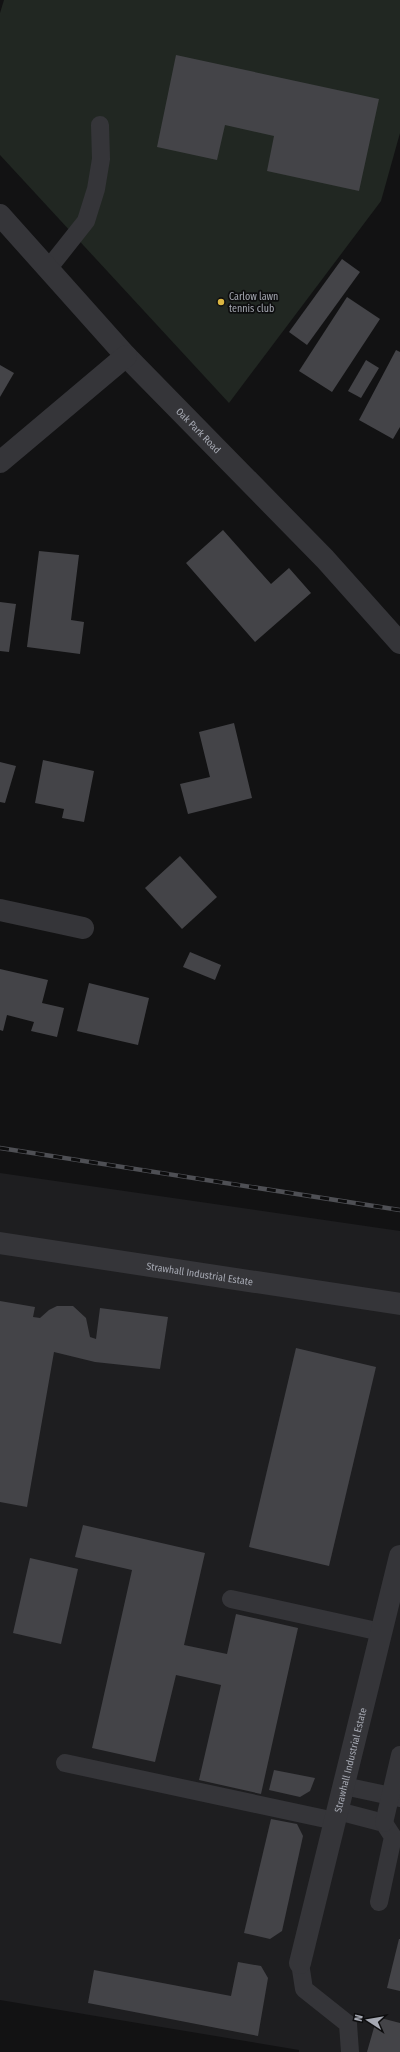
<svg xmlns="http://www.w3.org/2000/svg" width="400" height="2052" viewBox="0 0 400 2052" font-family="'Fira Sans Condensed',sans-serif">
  <rect width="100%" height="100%" fill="#121213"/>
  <!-- built -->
  <path fill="#1e1e20" d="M0 1173 400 1231V2052H299V2050L0 2000Z"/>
  <!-- green -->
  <path fill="#212722" d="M4 0H400V133L381 201 229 403 0 155V13Z"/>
  <!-- building -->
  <g fill="#444448">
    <path d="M176 55 379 99 359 191 267 171 274 136 225 125 217 160 157 147Z"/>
    <path d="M342 259 360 272 307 345 289 332Z"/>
    <path d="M347 297 380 319 332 392 299 371Z"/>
    <path d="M396 350 400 352V427L393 439 359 420Z"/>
    <path d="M366 360 379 368 361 398 348 391Z"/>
    <path d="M0 365 14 373 0 397Z"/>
    <path d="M223 530 271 584 289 568 311 593 255 642 186 563Z"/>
    <path d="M39 551 79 555 71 620 84 622 80 654 27 647Z"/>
    <path d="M0 602 16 604 9 652 0 651Z"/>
    <path d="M234 723 252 798 188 814 180 784 210 777 199 732Z"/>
    <path d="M43 760 94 771 84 822 62 818 64 809 35 803Z"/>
    <path d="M0 762 16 766 5 803 0 802Z"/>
    <path d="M180 856 217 897 182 929 145 888Z"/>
    <path d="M190 952 221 965 215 980 183 967Z"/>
    <path d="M0 969 48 980 42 1003 64 1008 57 1037 31 1031 34 1022 7 1015 3 1031 0 1030Z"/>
    <path d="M89 983 149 998 138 1045 77 1031Z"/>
    <path d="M0 1301 35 1307 33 1317 40 1318 49 1310 57 1306H73L86 1318 90 1337 96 1339 100 1308 168 1317 160 1369 95 1362 54 1352 27 1507 0 1502Z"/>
    <path d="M296 1348 376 1367 329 1566 249 1547Z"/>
    <path d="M83 1525 205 1553 184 1645 227 1654 236 1614 298 1628 261 1794 199 1780 221 1685 176 1675 155 1762 92 1748 132 1570 75 1557Z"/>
    <path d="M30 1558 78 1569 61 1644 13 1633Z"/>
    <path d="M274 1770 315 1778 310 1791 300 1797 269 1790Z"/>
    <path d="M271 1819 297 1824 303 1836 282 1931 270 1939 244 1933Z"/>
    <path d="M399 1939H400V1991L387 1988Z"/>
    <path d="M238 1962 261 1966 268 1978 258 2036 88 2003 94 1970 231 1996Z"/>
    <path d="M377 2017 400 2023V2052H367Z"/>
  </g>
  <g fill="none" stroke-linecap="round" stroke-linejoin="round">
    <!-- lane -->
    <g stroke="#353539" stroke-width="18">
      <path d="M48 269 86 221 96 189 101 159 100 125"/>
      <path d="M231 1599 381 1632"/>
      <path d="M65 1763 335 1821"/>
      <path d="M344 1786 400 1798"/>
      <path d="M338 1811 384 1823 393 1837 379 1902"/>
      <path d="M384 1823 400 1755"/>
      <path d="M300 1963 304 1989 348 2024 350 2052"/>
    </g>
    <!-- street -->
    <g stroke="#353539" stroke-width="22">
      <path id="s1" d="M0 215 126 356 325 559 400 643"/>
      <path d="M0 462 126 356"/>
      <path d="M0 910 83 928"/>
      <path id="s2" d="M0 1243 400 1304"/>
      <path id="s3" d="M300 1963 400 1556"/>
    </g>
    <defs>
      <path id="rail" d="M0 1148 400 1210"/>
    </defs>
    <!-- rail casing -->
    <use href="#rail" stroke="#4e4f54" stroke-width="4.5"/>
    <!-- rail -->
    <use href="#rail" stroke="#0d0d0e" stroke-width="3" stroke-dasharray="9" stroke-linecap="butt"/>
  </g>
  <!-- markers -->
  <circle fill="#dbb642" stroke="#0d0d0e" stroke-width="1.5" cx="221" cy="302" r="4"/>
  <g text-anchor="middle" stroke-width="3.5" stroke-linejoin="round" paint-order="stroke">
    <!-- poi labels -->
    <g font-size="10" fill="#a5a8b2" stroke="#0d0d0e" text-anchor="start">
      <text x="229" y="300">Carlow lawn<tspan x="229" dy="12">tennis club</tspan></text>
    </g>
    <!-- street labels -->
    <g font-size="10" fill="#a5a8b2" stroke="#0d0d0e">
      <text dy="4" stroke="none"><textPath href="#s1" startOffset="293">Oak Park Road</textPath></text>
      <text dy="4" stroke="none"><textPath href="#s2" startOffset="202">Strawhall Industrial Estate</textPath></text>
      <text dy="4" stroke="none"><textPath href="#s3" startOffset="209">Strawhall Industrial Estate</textPath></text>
    </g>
  </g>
  <!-- north arrow -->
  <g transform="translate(368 2020) rotate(282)" stroke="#0d0d0e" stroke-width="3" paint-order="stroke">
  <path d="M0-3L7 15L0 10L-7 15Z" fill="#a5a8b2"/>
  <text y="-6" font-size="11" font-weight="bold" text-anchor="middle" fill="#a5a8b2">N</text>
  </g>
</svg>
